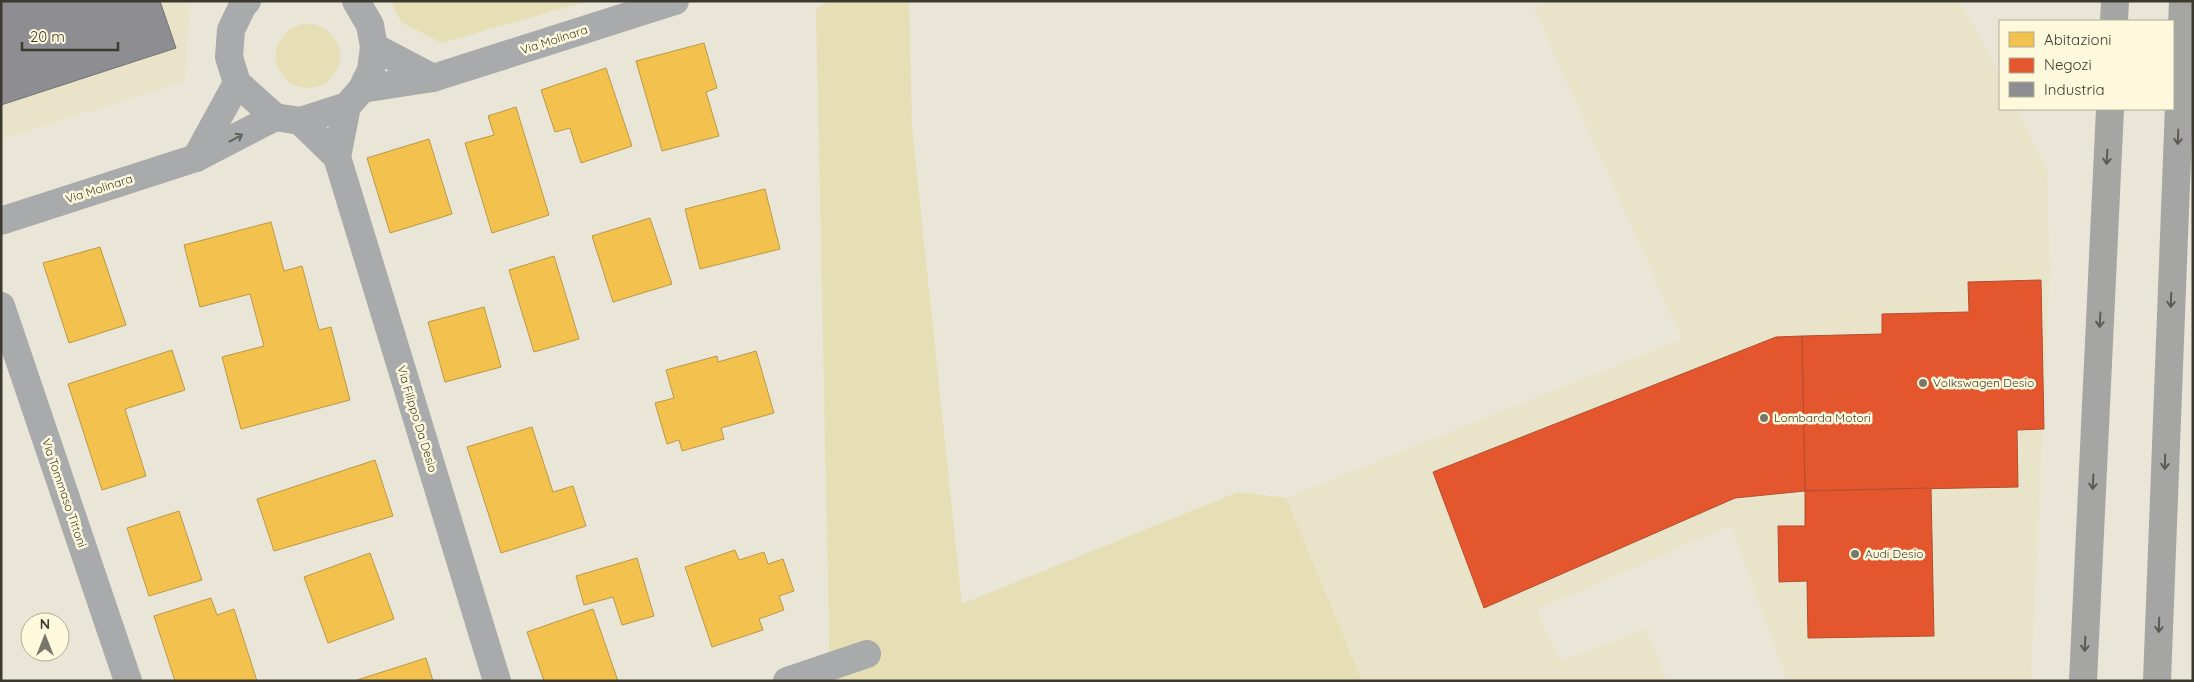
<svg xmlns="http://www.w3.org/2000/svg" width="2194" height="682" viewBox="0 0 2194 682" font-family="Quicksand,sans-serif">
  <rect width="100%" height="100%" fill="#e9e6d7"/>
  <!-- built -->
  <g fill="#e9e4c9">
    <path d="M1 1H190L185 81 1 140Z"/>
    <path d="M1547 1H1960L2000 74V109H2017L2047 169 2050 269 2031 681H1787L1731 525 1537 610 1561 661 1647 629 1667 681H1362L1286 498 1682 339 1534 9Z"/>
  </g>
  <!-- green -->
  <g fill="#e6deb5">
    <path d="M391 1H587L442 43 401 22Z"/>
    <path d="M828 1H909L912 127 962 604 1238 492 1286 498 1362 681H830L816 10Z"/>
    <circle cx="308" cy="56" r="32"/>
  </g>
  <!-- homes -->
  <g fill="#f2c14e" stroke="#bb9845">
    <path d="M704 43 717 88 706 92 719 136 662 151 636 61Z"/>
    <path d="M606 68 632 146 581 163 570 128 555 132 541 90Z"/>
    <path d="M516 107 549 215 492 233 465 143 494 135 488 116Z"/>
    <path d="M429 139 452 214 390 233 367 158Z"/>
    <path d="M765 189 780 249 700 269 685 209Z"/>
    <path d="M650 218 672 284 613 302 592 236Z"/>
    <path d="M271 222 284 271 302 266 319 330 331 327 350 400 241 429 222 357 264 346 250 294 200 307 184 245Z"/>
    <path d="M100 247 126 325 69 343 43 263Z"/>
    <path d="M554 256 579 339 534 352 509 270Z"/>
    <path d="M484 307 501 367 445 382 428 322Z"/>
    <path d="M172 350 185 390 125 409 146 476 102 490 68 384Z"/>
    <path d="M756 351 774 413 721 428 724 439 682 451 679 440 667 444 655 403 674 398 666 370 717 356 718 362Z"/>
    <path d="M532 427 553 492 573 486 586 526 501 553 467 447Z"/>
    <path d="M375 460 393 516 274 551 257 499Z"/>
    <path d="M179 511 202 580 149 596 127 528Z"/>
    <path d="M735 550 739 560 764 552 768 564 783 559 794 591 779 596 784 610 759 619 763 630 712 647 685 567Z"/>
    <path d="M370 553 394 619 328 643 304 577Z"/>
    <path d="M637 558 654 616 622 625 613 597 584 605 576 576Z"/>
    <path d="M211 598 217 615 234 609 257 681H175L154 616Z"/>
    <path d="M593 609 618 681H544L527 632Z"/>
    <path d="M426 658 433 681H354Z"/>
  </g>
  <!-- shops -->
  <g fill="#e4572e" stroke="#b24e2e">
    <path d="M2041 280 2044 429 2017 430 2018 487 1805 491 1802 336 1882 334V314L1969 312 1968 282Z"/>
    <path d="M1802 336 1805 491 1735 498 1484 608 1433 472 1776 337Z"/>
    <path d="M1931 488 1934 636 1808 638 1807 581 1779 582 1778 526H1805V491Z"/>
  </g>
  <!-- industry -->
  <path fill="#8d8d92" stroke="#757474" d="M1 1H160L176 48 1 105Z"/>
  <g fill="none" stroke-linecap="round" stroke-linejoin="round">
    <!-- minor -->
    <g stroke="#a8aaab" stroke-width="28">
      <path d="M247 1 243 5 231 30 229 57 237 83 275 117 300 121 347 106 362 89 371 70 374 47 370 25 356 1"/>
      <path d="M374 47 433 78"/>
      <path d="M362 89 433 78 675 1"/>
      <path d="M347 106 337 157 497 681"/>
      <path d="M300 121 337 157"/>
      <path d="M196 158 237 83"/>
      <path d="M1 221 196 158 275 117"/>
      <path d="M1 306 128 681"/>
      <path d="M787 681 867 654"/>
    </g>
    <!-- highway -->
    <g stroke="#a5a6a4" stroke-width="28">
      <path d="M2114 21 2115 1"/>
      <path d="M2083 681 2110 109"/>
      <path d="M2157 681 2183 1"/>
    </g>
  </g>
  <!-- one-way arrows -->
  <defs><path id="oneway-shaft" d="M-6 0H5M1.5-3L5.5 0L1.5 3" fill="none" stroke-width="1.6" stroke-linecap="round" stroke-linejoin="round" transform="scale(1.25)"/></defs>
  <g stroke="#5c5a52">
    <use href="#oneway-shaft" transform="translate(2178 137) rotate(92)"/>
    <use href="#oneway-shaft" transform="translate(2107 157) rotate(93)"/>
    <use href="#oneway-shaft" transform="translate(2171 300) rotate(92)"/>
    <use href="#oneway-shaft" transform="translate(2100 320) rotate(93)"/>
    <use href="#oneway-shaft" transform="translate(2165 462) rotate(92)"/>
    <use href="#oneway-shaft" transform="translate(2093 482) rotate(93)"/>
    <use href="#oneway-shaft" transform="translate(2159 625) rotate(92)"/>
    <use href="#oneway-shaft" transform="translate(2085 644) rotate(93)"/>
  </g>
  <use stroke="#62615a" href="#oneway-shaft" transform="translate(236 138) rotate(-28)"/>
  <!-- markers -->
  <g fill="#79766a" stroke="#fef9dc" stroke-width="2">
    <circle cx="1923" cy="383" r="5"/>
    <circle cx="1764" cy="418" r="5"/>
    <circle cx="1855" cy="554" r="5"/>
  </g>
  <g text-anchor="middle" stroke-width="5" stroke-linejoin="round" paint-order="stroke">
    <!-- street labels -->
    <g font-size="12" fill="#3c3a2f" stroke="#fef9dc">
      <text transform="translate(554 40) rotate(-18)" y="4">Via Molinara</text>
      <text transform="translate(99 189) rotate(-18)" y="4">Via Molinara</text>
      <text transform="translate(417 419) rotate(73)" y="4">Via Filippo Da Desio</text>
      <text transform="translate(64 493) rotate(71)" y="4">Via Tommaso Tittoni</text>
    </g>
    <!-- poi labels -->
    <g font-size="12" fill="#3c3a2f" stroke="#fef9dc" text-anchor="start">
      <text x="1933" y="387">Volkswagen Desio</text>
      <text x="1774" y="422">Lombarda Motori</text>
      <text x="1865" y="558">Audi Desio</text>
    </g>
  </g>
  <!-- border -->
  <rect width="2194" height="682" fill="none" stroke="#3c3a2f" stroke-width="5"/>
  <!-- legend -->
  <rect x="1999" y="20" width="175" height="90" fill="#fef9dc" stroke="#b0ad97"/>
  <rect x="2009" y="32" width="25" height="15" fill="#f2c14e" stroke="#b0ad97"/>
  <text x="2044" y="45" font-size="15" fill="#3c3a2f">Abitazioni</text>
  <rect x="2009" y="58" width="25" height="15" fill="#e4572e" stroke="#b0ad97"/>
  <text x="2044" y="70" font-size="15" fill="#3c3a2f">Negozi</text>
  <rect x="2009" y="82" width="25" height="15" fill="#8d8d92" stroke="#b0ad97"/>
  <text x="2044" y="95" font-size="15" fill="#3c3a2f">Industria</text>
  <!-- north arrow -->
  <g transform="translate(45 637)"><circle r="24" fill="#fef9dc" stroke="#b0ad97"/>
  <path d="M0-4L9 19L0 12L-9 19Z" fill="#79766a"/>
  <text y="-8" font-size="14" font-weight="bold" text-anchor="middle" fill="#3c3a2f">N</text>
  </g>
  <!-- scale -->
  <path d="M22 42v8h96v-8" fill="none" stroke="#3c3a2f" stroke-width="2.5"/>
  <text x="30" y="42" font-size="15" fill="#3c3a2f" stroke="#fef9dc" stroke-width="4" paint-order="stroke">20 m</text>
</svg>
